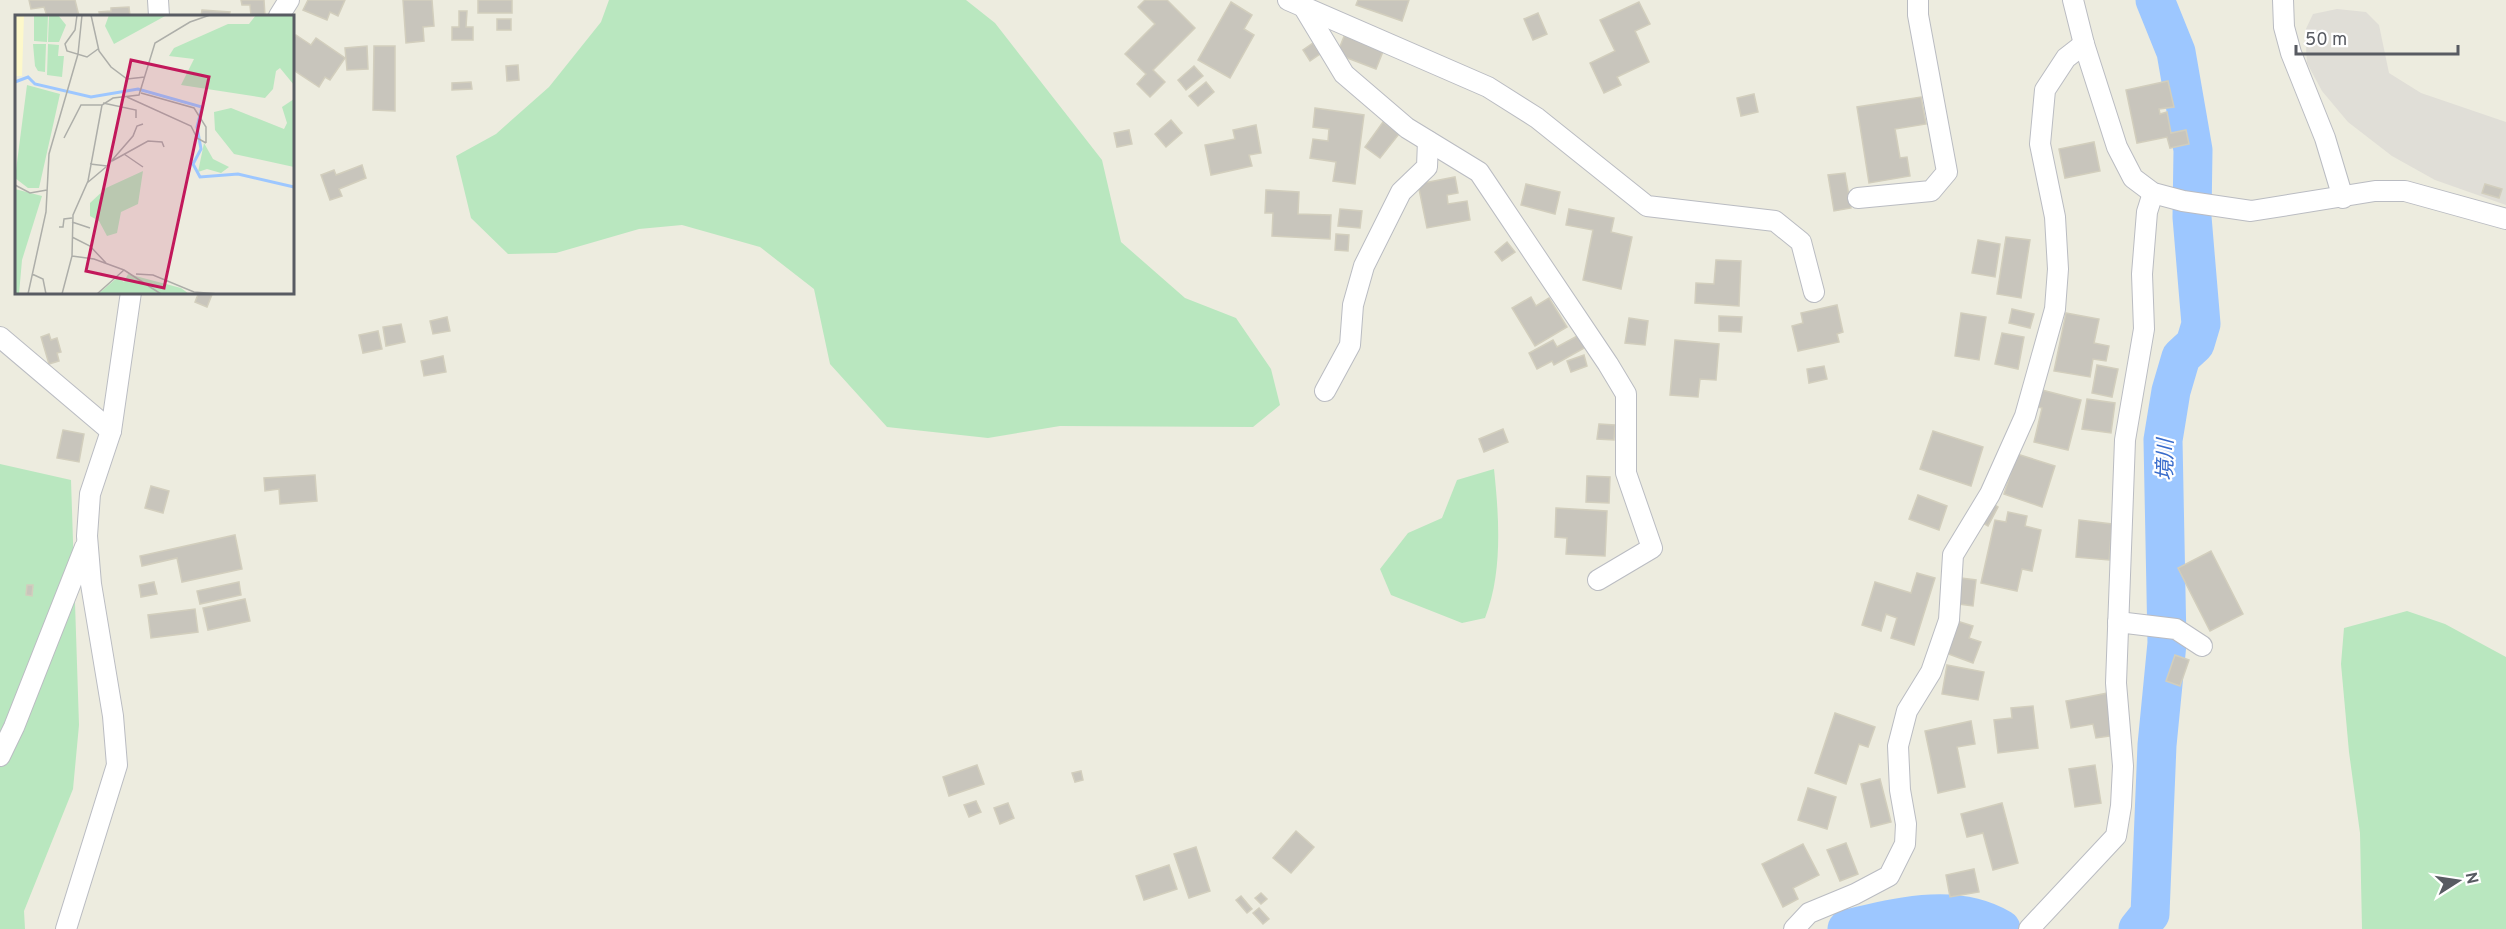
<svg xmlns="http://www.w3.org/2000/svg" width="2506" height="929" viewBox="0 0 2506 929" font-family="Overpass,'Noto Sans JP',sans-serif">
  <rect width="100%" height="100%" fill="#edecdf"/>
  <!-- industrial -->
  <path fill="#e0ded7" d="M2337 9 2366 12 2379 25 2389 73 2421 93 2506 122V205L2435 180 2392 156 2348 122 2322 91 2307 63 2305 31 2313 14Z"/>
  <!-- green -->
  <g fill="#b9e7bf">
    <path d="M609 0H966L995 23 1102 160 1121 242 1185 298 1236 318 1271 369 1280 405 1253 427 1060 426 988 438 887 427 830 364 814 289 760 247 682 225 639 229 556 253 508 254 471 218 456 156 496 134 549 87 601 22Z"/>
    <path d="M0 464 71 480 79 725 73 789 24 911 25 929H0Z"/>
    <path d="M1494 469C1499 517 1503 572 1485 618L1462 623 1391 595 1380 569 1408 533 1442 518 1457 480Z"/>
    <path d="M2407 611 2445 624 2506 657V929H2362L2360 833 2349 752 2341 664 2344 628Z"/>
  </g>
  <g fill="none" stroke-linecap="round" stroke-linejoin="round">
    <!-- river -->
    <g stroke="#9dc7ff" stroke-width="39">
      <path d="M1847 929C1896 918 1954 901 2001 929"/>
      <path d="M2138 929 2150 914 2157 745 2167 643 2163 440 2171 391 2181 357 2195 344 2201 324 2192 217 2193 150 2176 52 2155 0"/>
    </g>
  </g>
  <!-- building -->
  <g fill="#c8c5bc" stroke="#d2cebd" stroke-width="1.5">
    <path d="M29 0H75L79 16H47L44 7 31 9Z"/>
    <path d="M241 0H264L265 16H251L250 5H242Z"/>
    <path d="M308 0H345L338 16 330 12 327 20 303 10Z"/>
    <path d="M403 0H432L434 26 423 27 424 41 406 43Z"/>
    <rect x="478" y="0" width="34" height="13"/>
    <path d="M1145 0H1167L1195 28 1153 70 1165 82 1150 97 1137 84 1146 74 1125 54 1155 24 1138 7Z"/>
    <path d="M1358 0H1409L1402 21 1356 5Z"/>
    <path d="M1231 2 1252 15 1244 29 1254 35 1230 78 1198 60Z"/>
    <path d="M1639 2 1650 24 1635 31 1649 62 1617 77 1621 85 1604 93 1590 63 1615 51 1600 20Z"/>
    <path d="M129 7 130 16H100L99 12 111 11V8Z"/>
    <path d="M202 10 230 12 229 16H201Z"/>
    <path d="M459 11H467L466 27H473V40H452V27H459Z"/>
    <path d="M1538 13 1547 34 1533 40 1524 19Z"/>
    <rect x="497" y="19" width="14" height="11"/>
    <path d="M1345 34 1384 49 1376 69 1337 54Z"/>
    <path d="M296 35 311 45 316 38 345 58 330 80 325 77 319 87 292 69V40Z"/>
    <path d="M1313 43 1320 54 1310 61 1303 50Z"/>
    <path d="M367 46 368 69 347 70 345 48Z"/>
    <path d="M374 46H395V111L373 110Z"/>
    <path d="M518 65 519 80 507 81 506 66Z"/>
    <path d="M1194 66 1203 76 1186 90 1178 80Z"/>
    <path d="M2168 81 2174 107 2159 109 2160 114 2167 112 2171 133 2186 130 2189 144 2170 148 2167 137 2137 143 2126 90Z"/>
    <path d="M471 82 472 89 452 90V83Z"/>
    <path d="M1206 82 1214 92 1198 106 1189 96Z"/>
    <path d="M1754 94 1758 112 1741 116 1737 98Z"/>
    <path d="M1921 97 1926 124 1895 129 1900 158 1907 157 1910 176 1869 183 1857 107Z"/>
    <path d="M1315 108 1364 115 1355 184 1333 181 1336 162 1310 158 1313 139 1328 141 1329 129 1313 127Z"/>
    <path d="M1171 120 1182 133 1166 147 1155 134Z"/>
    <path d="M1383 122 1399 134 1380 158 1365 147Z"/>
    <path d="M1256 125 1261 153 1249 155 1252 166 1211 175 1205 145 1235 139 1233 130Z"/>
    <path d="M1129 130 1132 144 1117 147 1114 133Z"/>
    <path d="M2094 142 2100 171 2065 178 2059 149Z"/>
    <path d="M362 165 366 178 339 189 342 196 330 200 321 175 334 170 336 175Z"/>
    <path d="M1845 173 1851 208 1834 211 1828 175Z"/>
    <path d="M1455 177 1458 193 1447 195 1448 204 1467 201 1470 220 1427 228 1418 184Z"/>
    <path d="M1526 184 1560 192 1555 214 1521 205Z"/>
    <path d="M2485 184 2502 189 2499 198 2482 193Z"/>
    <path d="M1266 190 1299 192 1298 214 1331 215 1330 239 1272 236 1273 213H1265Z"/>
    <path d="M1340 209 1362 211 1360 228 1338 226Z"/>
    <path d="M1569 209 1614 218 1611 232 1632 237 1621 289 1583 280 1593 230 1566 225Z"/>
    <path d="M1336 234 1349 235 1348 251 1335 250Z"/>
    <path d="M2006 237 2030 240 2021 298 1997 294Z"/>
    <path d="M1978 240 2000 244 1995 277 1972 273Z"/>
    <path d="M1507 242 1515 252 1502 261 1495 252Z"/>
    <path d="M1716 260 1741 261 1739 306 1695 303 1696 283 1714 284Z"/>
    <path d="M199 292H213L207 307 195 302Z"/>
    <path d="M1531 297 1536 306 1549 298 1567 327 1535 346 1512 308Z"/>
    <path d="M1837 305 1843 332 1837 334 1839 342 1798 351 1792 326 1803 323 1801 313Z"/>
    <path d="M2012 309 2034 314 2030 328 2009 323Z"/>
    <path d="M1961 313 1986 317 1979 360 1955 356Z"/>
    <path d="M2066 313 2099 319 2094 343 2109 346 2106 361 2093 359 2090 377 2054 371Z"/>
    <path d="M1719 316 1742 317 1741 332 1719 331Z"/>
    <path d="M447 317 450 331 433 334 430 321Z"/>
    <path d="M1629 318 1648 321 1645 345 1625 343Z"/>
    <path d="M401 324 405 342 386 346 383 327Z"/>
    <path d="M378 331 382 349 363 353 359 335Z"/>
    <path d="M2002 333 2024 337 2018 369 1995 364Z"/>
    <path d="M49 334 51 340 57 338 61 352 57 353 59 361 49 364 41 337Z"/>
    <path d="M1579 335 1586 347 1554 365 1552 361 1537 369 1529 353 1553 340 1557 347Z"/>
    <path d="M1675 340 1719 344 1716 380 1700 379 1698 397 1670 395Z"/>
    <path d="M1584 355 1587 366 1571 372 1567 361Z"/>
    <path d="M443 356 446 372 424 376 421 361Z"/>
    <path d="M2097 365 2118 369 2112 397 2092 393Z"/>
    <path d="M1824 366 1827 379 1809 383 1807 369Z"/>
    <path d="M2042 390 2081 400 2068 450 2034 442 2042 408 2038 407Z"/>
    <path d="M2087 399 2115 403 2111 433 2082 429Z"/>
    <path d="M1599 424 1615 425 1614 440 1597 439Z"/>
    <path d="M1503 429 1508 442 1484 452 1479 439Z"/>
    <path d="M63 430 84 434 79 462 57 458Z"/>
    <path d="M1933 431 1983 447 1971 486 1920 469Z"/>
    <path d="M2017 454 2055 466 2042 507 2004 494Z"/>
    <path d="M315 475 317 501 280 504 279 489 265 491 264 478Z"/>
    <path d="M1587 476 1610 477 1609 503 1586 502Z"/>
    <path d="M151 486 169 491 163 513 145 508Z"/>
    <path d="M1918 495 1947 506 1939 530 1909 519Z"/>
    <path d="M1990 502 1998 507 1988 526 1979 521Z"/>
    <path d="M1556 508 1607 511 1605 556 1566 554 1567 538 1555 537Z"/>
    <path d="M2008 512 2027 516 2025 526 2041 530 2032 571 2022 569 2017 591 1981 583 1995 520 2006 522Z"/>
    <path d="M2079 520 2112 524 2109 560 2076 557Z"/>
    <path d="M235 535 242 569 182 582 177 558 142 566 140 556Z"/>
    <path d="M2211 551 2243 614 2210 631 2178 568Z"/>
    <path d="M1917 573 1935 578 1914 645 1891 638 1897 618 1886 614 1881 631 1862 625 1875 582 1911 593Z"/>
    <path d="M1961 578 1976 580 1973 606 1959 604Z"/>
    <path d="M154 582 157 594 141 597 139 585Z"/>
    <path d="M239 582 241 595 200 604 197 591Z"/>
    <path d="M27 585H33L32 596 26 595Z"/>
    <path d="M245 599 250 621 208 630 203 608Z"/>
    <path d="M195 609 198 632 151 638 148 615Z"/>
    <path d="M1957 621 1973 626 1969 638 1981 642 1973 663 1946 653Z"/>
    <path d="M2175 655 2189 660 2180 686 2166 681Z"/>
    <path d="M1947 665 1984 672 1978 700 1942 694Z"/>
    <path d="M2108 693 2116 735 2096 738 2093 724 2071 728 2066 701Z"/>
    <path d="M2033 706 2038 748 1998 753 1994 720 2012 718 2011 708Z"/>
    <path d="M1835 713 1875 727 1868 747 1859 744 1846 784 1815 773Z"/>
    <path d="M1971 721 1975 744 1957 747 1965 787 1938 793 1925 731Z"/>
    <path d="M977 765 984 784 949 796 943 777Z"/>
    <path d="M2095 765 2101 803 2075 807 2069 769Z"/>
    <path d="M1081 771 1083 780 1075 782 1072 773Z"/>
    <path d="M1880 779 1891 822 1871 827 1861 784Z"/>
    <path d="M1808 788 1836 797 1827 829 1798 820Z"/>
    <path d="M976 801 981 812 969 817 964 805Z"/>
    <path d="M1008 803 1014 818 1000 824 994 808Z"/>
    <path d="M2002 803 2018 863 1993 870 1983 833 1967 837 1961 814Z"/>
    <path d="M1296 831 1314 847 1291 873 1273 858Z"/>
    <path d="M1846 843 1858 874 1840 881 1827 850Z"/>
    <path d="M1803 844 1819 875 1793 888 1798 899 1783 907 1762 864Z"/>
    <path d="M1196 847 1210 891 1189 898 1174 854Z"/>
    <path d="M1169 865 1177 889 1144 900 1136 876Z"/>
    <path d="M1974 869 1979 892 1950 897 1946 875Z"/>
    <path d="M1261 893 1267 899 1261 904 1255 898Z"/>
    <path d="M1241 896 1252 909 1247 913 1236 900Z"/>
    <path d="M1259 908 1269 919 1263 924 1253 913Z"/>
  </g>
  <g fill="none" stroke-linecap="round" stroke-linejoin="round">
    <defs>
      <g id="street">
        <path d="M158 0 159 16"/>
        <path d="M1288 0 1488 87 1537 118 1647 206 1775 221 1801 242 1814 292"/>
        <path d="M2073 0 2084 44 2117 147 2133 178 2153 193 2183 201 2251 211 2375 191H2405L2506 219"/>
        <path d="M2283 0 2284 27 2291 53 2325 138 2343 198"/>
        <path d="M1303 6 1344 74 1407 128 1479 172 1608 364 1626 394V473L1652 548 1598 580"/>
        <path d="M279 16 289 0"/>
        <path d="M1858 198 1931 191 1947 172 1918 15V0"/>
        <path d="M0 337 111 431"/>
        <path d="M1325 391 1350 345 1353 305 1364 266 1401 192 1427 167 1428 141"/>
        <path d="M2118 622 2176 629 2202 646"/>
        <path d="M0 756 14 727 85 547"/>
        <path d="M66 929 117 765 113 716 91 584 87 536 90 494 111 431 131 292"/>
        <path d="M1794 929 1809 913 1855 894 1889 876 1905 844 1906 824 1900 790 1898 746 1907 711 1931 672 1949 620 1953 555 1990 494 2025 416 2055 309 2058 269 2055 217 2040 144 2045 90 2066 58 2084 44"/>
        <path d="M2029 929 2116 836 2121 806 2123 766 2116 683 2125 440 2144 329 2142 274 2147 212 2153 193"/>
      </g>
    </defs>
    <!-- street casing -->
    <use href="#street" stroke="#babcc2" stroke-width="22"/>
    <!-- street -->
    <use href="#street" stroke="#fff" stroke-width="20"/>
  </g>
  <g text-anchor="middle" stroke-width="4.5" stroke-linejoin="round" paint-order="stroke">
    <!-- water labels -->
    <g font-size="21" font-style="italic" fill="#376bcb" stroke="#fff">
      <text transform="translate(2165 460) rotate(-89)" y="7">境川</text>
    </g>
  </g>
  <!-- overview -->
  <g transform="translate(15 15)">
    <rect width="279" height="279" fill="#edecdf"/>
    <path d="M19 0H33L32 27 19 26ZM34 0H43L51 10 44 27H33ZM94 0H152L99 29 90 11ZM241 0H279V70L265 53 261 56 258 74 250 83 166 70 179 44 154 41 159 33 213 9H234ZM18 29H31L30 57 23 56 20 51ZM33 29 44 30 43 41H49L47 62 32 60ZM12 70 45 79 24 173H13L0 163ZM279 84V152L219 139 200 115 199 97 216 93 269 114 272 108 267 92ZM189 128 198 144 214 152 206 158 192 154 183 157ZM128 156 123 189 106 197 102 218 92 221 84 206 75 201V188L91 173ZM0 174 27 181 7 245 4 279H0ZM113 259 166 273 174 279H83L102 263 109 267Z" fill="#b9e7bf"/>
    <path d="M0 0H9L7 61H0Z" fill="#fdf8ca"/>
    <path fill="none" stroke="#9dc7ff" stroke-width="3" d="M0 67 13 62 20 69 76 82 123 74 187 92 182 112 186 134 178 149 185 162 223 159 279 172"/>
    <path fill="none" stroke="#adaea9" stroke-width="1.5" d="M62 0 60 15 50 29 52 36 72 42 83 34M76 0 84 36 96 52 112 64 130 62M126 78 179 93 191 112V128M112 82 176 111 182 123 191 128M88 88 121 95V103M49 123 66 90H87M109 139 128 152M97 146 133 126 147 127 149 132M75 149 92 151 118 121 122 111 128 109M72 168 91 152M0 170 15 178 32 175M57 207 75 213M44 212H48L49 204 57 203M57 222 75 231 91 248M57 241 79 244 109 255 146 279M17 259 28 264 31 279M121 259 138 260 179 277 204 279M13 279 31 197 34 139 63 39 67 0M47 279 57 241 58 200 73 166 87 90 98 83 124 80 140 28 175 7 195 0M82 279 109 255"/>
    <path fill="#c2185b" fill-opacity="0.15" stroke="#c2185b" stroke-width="3" d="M116 45 194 62 149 273 71 256Z"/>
    <rect width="279" height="279" fill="none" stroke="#585b62" stroke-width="3"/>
  </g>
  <!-- north arrow -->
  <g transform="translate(2458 881) rotate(78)" stroke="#ffffff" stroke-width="4.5" paint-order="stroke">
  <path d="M0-4.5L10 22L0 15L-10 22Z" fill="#585b62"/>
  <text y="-9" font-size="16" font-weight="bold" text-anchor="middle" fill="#585b62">N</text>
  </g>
  <!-- scale -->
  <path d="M2296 45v9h162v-9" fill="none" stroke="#585b62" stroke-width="3"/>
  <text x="2305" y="45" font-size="18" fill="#585b62" stroke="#ffffff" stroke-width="4.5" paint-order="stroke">50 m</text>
</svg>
